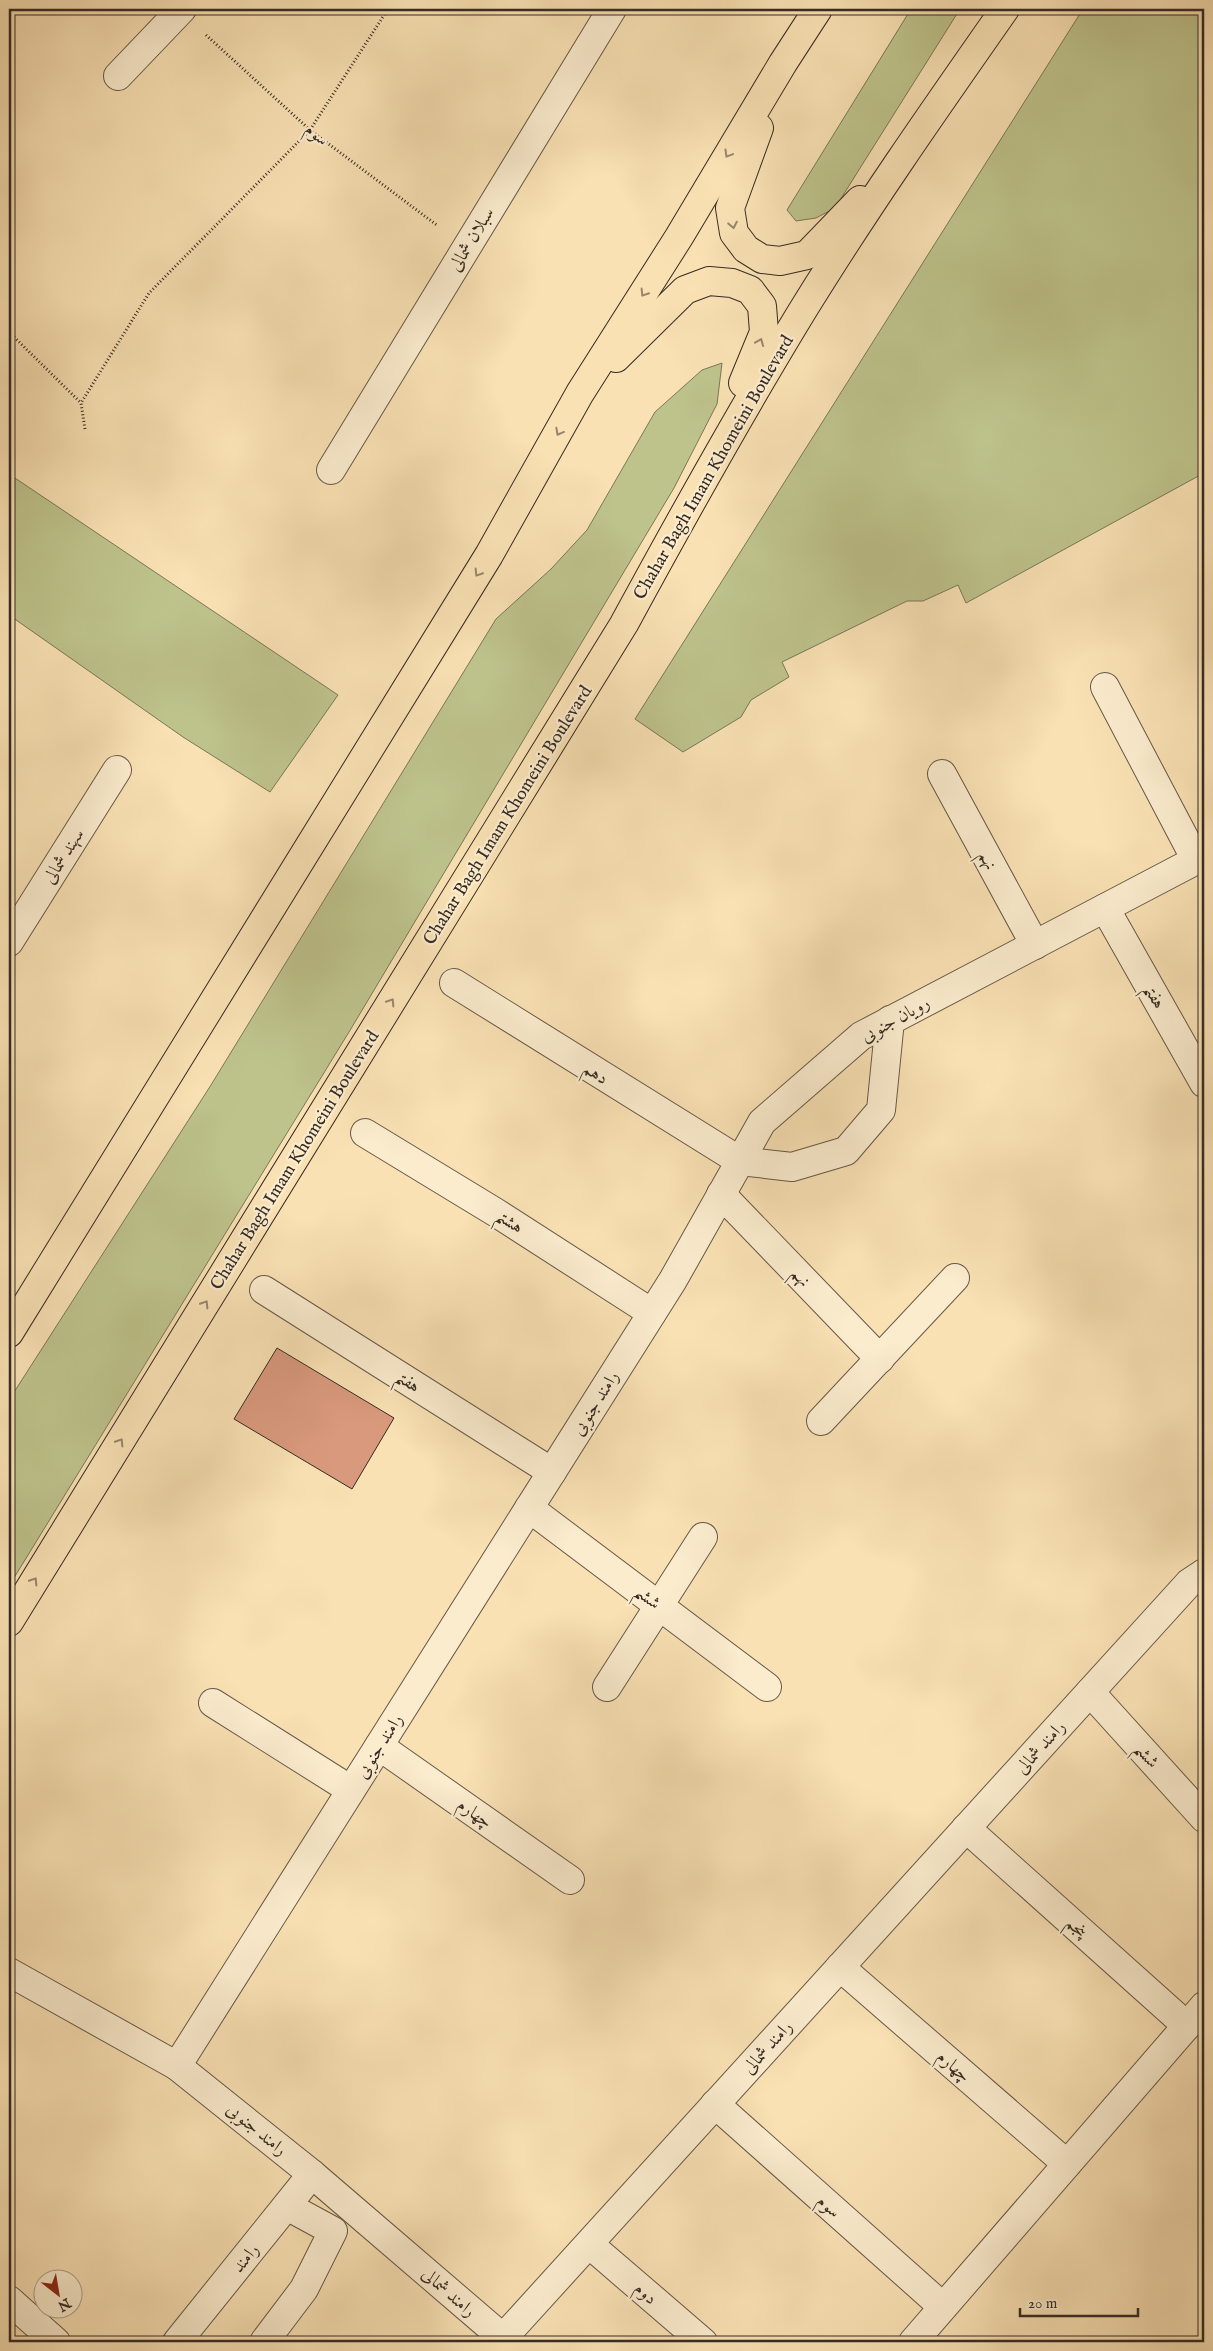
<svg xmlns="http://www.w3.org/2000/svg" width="1213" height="2351" viewBox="0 0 1213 2351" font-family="'IM FELL English',Amiri,serif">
  <rect width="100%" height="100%" fill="#f9e1b4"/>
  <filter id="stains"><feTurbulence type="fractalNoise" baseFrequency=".004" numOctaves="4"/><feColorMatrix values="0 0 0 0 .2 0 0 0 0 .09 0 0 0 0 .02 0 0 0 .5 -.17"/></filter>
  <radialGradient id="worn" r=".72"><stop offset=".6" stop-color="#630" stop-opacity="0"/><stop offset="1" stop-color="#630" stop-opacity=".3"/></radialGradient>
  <!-- green -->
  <g fill="#bec38c" stroke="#7a7758">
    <path d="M911 9H960L835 208 816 218 796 221 787 210Z"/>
    <path d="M1083 9H1204V473L966 603 958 585 923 601H907L782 662 789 677 751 700 741 717 683 752 635 719Z"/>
    <path d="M722 363 717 404 674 488 349 1032 9 1586V1400L211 1085 496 619 551 569 587 530 655 412 702 370Z"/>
    <path d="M9 474 338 695 270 792 183 737 9 615Z"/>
  </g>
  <!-- building -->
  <path fill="#d9997d" stroke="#362b23" d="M277 1348 394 1418 352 1489 234 1419Z"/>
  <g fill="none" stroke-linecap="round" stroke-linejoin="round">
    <defs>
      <g id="minor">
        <path d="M118 76 182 9"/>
        <path d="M331 470 612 9"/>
        <path d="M1105 687 1196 860"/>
        <path d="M942 774 1035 945"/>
        <path d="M1204 856 861 1036 762 1122 673 1280 177 2066 312 2174 503 2338 1189 1583 1204 1573"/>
        <path d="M1105 908 1204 1083"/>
        <path d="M9 942 117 770"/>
        <path d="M454 983 740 1161 792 1167 846 1151 881 1110 890 1020"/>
        <path d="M365 1133 495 1212 652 1313"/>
        <path d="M721 1194 880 1359"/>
        <path d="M264 1290 552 1472"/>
        <path d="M821 1421 955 1278"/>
        <path d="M529 1508 767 1687"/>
        <path d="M607 1687 703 1537"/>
        <path d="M1090 1692 1204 1818"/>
        <path d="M213 1703 351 1790"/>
        <path d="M379 1746 570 1880"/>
        <path d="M966 1828 1187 2026"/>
        <path d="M840 1967 1067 2164"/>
        <path d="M9 1972 177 2066"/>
        <path d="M715 2104 943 2307"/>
        <path d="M589 2244 703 2342"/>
        <path d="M9 2300 56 2342"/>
        <path d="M177 2342 312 2174"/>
        <path d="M264 2342 304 2289 333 2231 287 2206"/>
        <path d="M913 2342 1204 2006"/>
      </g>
      <g id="major">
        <path d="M759 128 730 208 734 233 746 249 762 259 780 261 807 255 860 200"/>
        <path d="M616 358 685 290 709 281 732 283 750 290 762 306 764 332 743 383"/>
        <path d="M9 1333 489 555 580 393 679 237 783 63 818 9"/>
        <path d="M9 1622 624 624C681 519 739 415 801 313 865 209 935 109 1005 9"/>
      </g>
    </defs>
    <!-- minor casing -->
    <use href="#minor" stroke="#675847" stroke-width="30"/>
    <!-- major casing -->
    <use href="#major" stroke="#362b23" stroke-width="30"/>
    <!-- path -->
    <g stroke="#362b23" stroke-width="3" stroke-dasharray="1 2.5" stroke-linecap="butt">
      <path d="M206 35 310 130 438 226"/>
      <path d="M9 332 81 403"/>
      <path d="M85 429 81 403 149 293 310 130 388 9"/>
    </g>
    <!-- minor -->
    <use href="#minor" stroke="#fbecce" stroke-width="28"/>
    <!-- major -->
    <use href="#major" stroke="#f9e1b4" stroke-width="28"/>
  </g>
  <!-- one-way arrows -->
  <defs><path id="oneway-chevron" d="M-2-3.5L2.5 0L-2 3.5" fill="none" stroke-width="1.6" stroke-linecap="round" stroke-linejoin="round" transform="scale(1.25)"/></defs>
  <g stroke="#98866c">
    <use href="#oneway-chevron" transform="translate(728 154) rotate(121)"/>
    <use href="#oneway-chevron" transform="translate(733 225) rotate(79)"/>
    <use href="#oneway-chevron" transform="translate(644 293) rotate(122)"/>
    <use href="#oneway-chevron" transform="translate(760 342) rotate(-68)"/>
    <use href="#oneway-chevron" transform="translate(559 432) rotate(119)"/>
    <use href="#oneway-chevron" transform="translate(478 573) rotate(122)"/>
    <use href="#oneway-chevron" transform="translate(391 1002) rotate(-58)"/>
    <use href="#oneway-chevron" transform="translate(205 1304) rotate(-58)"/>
    <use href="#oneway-chevron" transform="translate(120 1442) rotate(-58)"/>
    <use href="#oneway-chevron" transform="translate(34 1581) rotate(-58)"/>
  </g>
  <g text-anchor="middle" stroke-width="4.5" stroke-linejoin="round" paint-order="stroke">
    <!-- street labels -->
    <g font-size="18" fill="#362b23" stroke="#fbecce">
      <text transform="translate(317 134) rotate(39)" y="6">سوم</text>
      <text transform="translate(471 239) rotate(-59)" y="6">سبلان شمالی</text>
      <text transform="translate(713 467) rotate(-60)" y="6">Chahar Bagh Imam Khomeini Boulevard</text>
      <text transform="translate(507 815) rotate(-58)" y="6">Chahar Bagh Imam Khomeini Boulevard</text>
      <text transform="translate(63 856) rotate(-58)" y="6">سهند شمالی</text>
      <text transform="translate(988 860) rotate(62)" y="6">نهم</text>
      <text transform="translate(1155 996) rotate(60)" y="6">هفتم</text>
      <text transform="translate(895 1019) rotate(-29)" y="6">رویان جنوبی</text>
      <text transform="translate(596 1073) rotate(32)" y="6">دهم</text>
      <text transform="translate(294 1160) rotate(-58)" y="6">Chahar Bagh Imam Khomeini Boulevard</text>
      <text transform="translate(510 1221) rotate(33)" y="6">هشتم</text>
      <text transform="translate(801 1277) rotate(46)" y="6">نهم</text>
      <text transform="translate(408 1381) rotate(32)" y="6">هفتم</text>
      <text transform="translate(595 1403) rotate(-58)" y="6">رامند جنوبی</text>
      <text transform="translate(648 1597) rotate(37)" y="6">ششم</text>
      <text transform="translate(379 1746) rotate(-58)" y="6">رامند جنوبی</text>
      <text transform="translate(1040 1747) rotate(-48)" y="6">رامند شمالی</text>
      <text transform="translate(1147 1755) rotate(48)" y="6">ششم</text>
      <text transform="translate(475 1813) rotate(35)" y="6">چهارم</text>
      <text transform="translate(1077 1927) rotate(42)" y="6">پنجم</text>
      <text transform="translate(767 2047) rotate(-48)" y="6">رامند شمالی</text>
      <text transform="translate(954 2066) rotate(41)" y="6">چهارم</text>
      <text transform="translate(257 2129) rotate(39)" y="6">رامند جنوبی</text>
      <text transform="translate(829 2206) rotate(42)" y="6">سوم</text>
      <text transform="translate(245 2258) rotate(-51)" y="6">رامند</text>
      <text transform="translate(449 2292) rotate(41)" y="6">رامند شمالی</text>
      <text transform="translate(646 2293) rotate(41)" y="6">دوم</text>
    </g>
  </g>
  <!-- margin -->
  <rect width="1213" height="2351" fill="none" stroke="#f9e1b4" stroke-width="30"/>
  <rect x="10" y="10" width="1193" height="2331" fill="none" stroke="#362b23" stroke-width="2.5"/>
  <rect x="15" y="15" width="1183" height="2321" fill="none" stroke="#362b23"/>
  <!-- north arrow -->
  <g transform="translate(58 2294) rotate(149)"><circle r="24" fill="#fbecce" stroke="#ac9f8a"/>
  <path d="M0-4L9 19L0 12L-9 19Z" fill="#8f2418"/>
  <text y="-8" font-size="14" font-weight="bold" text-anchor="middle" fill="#362b23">N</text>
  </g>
  <!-- scale -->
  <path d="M1020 2308v8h118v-8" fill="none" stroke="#362b23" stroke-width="2.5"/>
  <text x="1028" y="2308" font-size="15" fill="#362b23" stroke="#fbecce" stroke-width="4" paint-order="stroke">20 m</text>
  <rect width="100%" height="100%" filter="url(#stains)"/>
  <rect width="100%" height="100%" fill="url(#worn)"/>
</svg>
